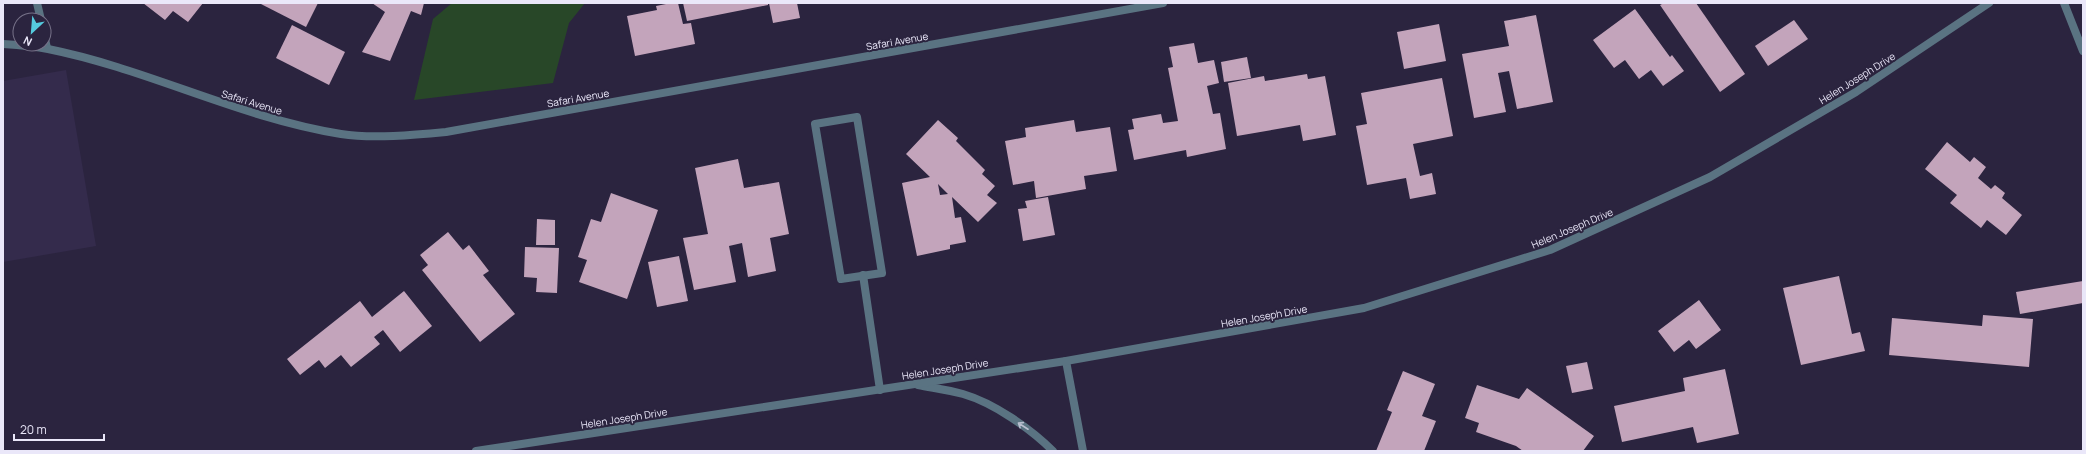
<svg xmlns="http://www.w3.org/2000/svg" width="2086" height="454" viewBox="0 0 2086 454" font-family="Manrope,sans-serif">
  <rect width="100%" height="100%" fill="#2b243f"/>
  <!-- built -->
  <path fill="#342b4c" d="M66 70 96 246 3 262V81Z"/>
  <!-- grass -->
  <path fill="#284728" d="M452 3H585L569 23 553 83 414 100 433 19Z"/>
  <!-- building -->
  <g fill="#c3a4bb" fill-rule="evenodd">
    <path d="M143 3H203L188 22 173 11 165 20Z"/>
    <path d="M259 3H318L306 27Z"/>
    <path d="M372 3H424L421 15 411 11 390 61 362 52 385 12Z"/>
    <path d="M671 3H678L683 24 691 23 695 44 635 56 627 16 657 10 656 6Z"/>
    <path d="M683 3H768V5L687 21Z"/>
    <path d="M769 3H797L800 18 773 23Z"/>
    <path d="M1664 3H1696L1745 74 1720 92 1660 5Z"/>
    <path d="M1635 9 1670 57 1672 55 1684 71 1663 86 1651 70 1639 79 1625 60 1614 68 1593 40Z"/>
    <path d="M1536 15 1553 102 1517 109 1509 71 1498 73 1506 112 1474 118 1462 54 1509 46 1504 21Z"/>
    <path d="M1794 20 1808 39 1768 66 1755 46Z"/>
    <path d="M1439 24 1446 61 1404 69 1397 32Z"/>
    <path d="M292 25 345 52 329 85 276 58Z"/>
    <path d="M1194 43 1198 63 1214 60 1219 83 1207 86 1213 114 1220 113 1226 149 1187 157 1186 150 1134 160 1128 130 1134 129 1132 119 1161 114 1163 123 1178 121 1168 68 1173 67 1169 47Z"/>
    <path d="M1247 57 1251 78 1224 82 1221 62Z"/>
    <path d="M1307 74 1308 79 1325 76 1336 135 1303 141 1300 125 1237 136 1228 83 1264 76 1265 81Z"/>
    <path d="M1442 78 1453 136 1413 144 1420 176 1432 173 1436 194 1410 199 1406 178 1367 185 1356 126 1367 124 1361 93Z"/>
    <path d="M938 120 958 138 956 141 985 170 982 174 995 186 987 195 997 203 978 222 952 197 955 218 961 217 966 242 950 245V249L917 256 902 183 930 177 906 154ZM938 184 948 194 940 195Z"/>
    <path d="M1074 120 1076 132 1110 127 1117 171 1084 176 1086 189 1036 198 1034 181 1013 185 1005 141 1026 137 1025 128Z"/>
    <path d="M1947 142 1970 162 1974 157 1986 167 1978 178 1991 189 1995 185 2005 193 2002 198 2022 215 2006 235 1987 220 1981 228 1950 203 1957 195 1925 169Z"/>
    <path d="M738 159 744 188 779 182 789 234 770 238 776 271 748 277 742 243 729 246 736 282 694 290 683 238 708 234 695 168Z"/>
    <path d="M611 193 658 210 627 299 579 282 587 260 578 257 591 219 601 222Z"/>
    <path d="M1048 197 1055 235 1023 241 1018 209 1027 208 1025 201Z"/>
    <path d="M537 219 555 220V245H536Z"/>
    <path d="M448 232 463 250 469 245 489 271 483 275 515 314 480 342 422 270 428 265 420 255Z"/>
    <path d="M525 247 559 248 557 293 536 292 537 278 524 277Z"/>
    <path d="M679 256 688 301 657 307 648 262Z"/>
    <path d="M1839 276 1852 334 1860 332 1865 351 1801 365 1783 288Z"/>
    <path d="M2083 281V303L2020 314 2016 292Z"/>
    <path d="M404 291 432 326 400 352 383 330 374 337 380 344 351 367 341 355 325 368 319 360 300 375 287 359 360 301 372 317Z"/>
    <path d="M1699 300 1721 330 1696 349 1689 340 1674 352 1658 331Z"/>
    <path d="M1983 315 2033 319 2029 367 1889 355 1892 318 1982 326Z"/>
    <path d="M1587 362 1593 389 1572 393 1566 366Z"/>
    <path d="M1725 369 1739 434 1697 443 1693 427 1622 442 1614 406 1685 391 1683 378Z"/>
    <path d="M1403 371 1435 384 1422 416 1436 421 1424 451H1376L1392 412 1387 410Z"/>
    <path d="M1477 385 1519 399 1527 388 1594 436 1583 451H1523L1516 446 1476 432 1479 423 1465 418Z"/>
  </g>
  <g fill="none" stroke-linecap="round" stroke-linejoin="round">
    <!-- service -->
    <g stroke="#5a7382" stroke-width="8">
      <path d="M857 117 882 273 841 279 815 124Z"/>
      <path d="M863 275 880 390"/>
    </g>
    <!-- minor -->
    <g stroke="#5a7382" stroke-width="8">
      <path d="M37 3 41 20"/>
      <path d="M2064 3 2083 51"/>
      <path d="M44 34 47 48"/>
      <path d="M3 44C18 45 33 46 48 49 148 69 240 118 341 134 372 139 415 135 446 132L1163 3"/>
      <path d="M1066 361 1083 451"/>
    </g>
    <!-- tertiary -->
    <g stroke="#5a7382" stroke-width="8">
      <path d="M918 385C933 388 948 390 963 394 994 403 1031 429 1053 451"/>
      <path d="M476 451 1066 361 1364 308 1550 250 1710 177 1856 92 1989 3"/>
    </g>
  </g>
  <!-- one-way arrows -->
  <defs><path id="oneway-shaft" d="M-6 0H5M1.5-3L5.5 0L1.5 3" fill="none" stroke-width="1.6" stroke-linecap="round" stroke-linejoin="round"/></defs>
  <use stroke="#b8becf" href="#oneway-shaft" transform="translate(1023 426) rotate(-147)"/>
  <g text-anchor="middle" stroke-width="4" stroke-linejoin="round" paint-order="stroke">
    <!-- street labels -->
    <g font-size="10" fill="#eae7f9" stroke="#2b243f">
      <text transform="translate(897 41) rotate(-10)" y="4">Safari Avenue</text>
      <text transform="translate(1857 78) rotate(-32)" y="4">Helen Joseph Drive</text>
      <text transform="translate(578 98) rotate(-10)" y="4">Safari Avenue</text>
      <text transform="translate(252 102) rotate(17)" y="4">Safari Avenue</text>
      <text transform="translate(1572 228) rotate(-23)" y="4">Helen Joseph Drive</text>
      <text transform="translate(1264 316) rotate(-10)" y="4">Helen Joseph Drive</text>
      <text transform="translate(945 369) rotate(-9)" y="4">Helen Joseph Drive</text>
      <text transform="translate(624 418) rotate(-9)" y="4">Helen Joseph Drive</text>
    </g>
  </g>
  <!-- border -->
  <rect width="2086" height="454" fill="none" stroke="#eae7f9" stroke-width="8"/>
  <!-- north arrow -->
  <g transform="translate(32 32) rotate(206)"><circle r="19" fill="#2b243f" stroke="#777289"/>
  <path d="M0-3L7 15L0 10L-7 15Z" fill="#55cade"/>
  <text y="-6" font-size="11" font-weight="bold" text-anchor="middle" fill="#eae7f9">N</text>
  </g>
  <!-- scale -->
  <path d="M14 434v6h90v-6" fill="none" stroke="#eae7f9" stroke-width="2"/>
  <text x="20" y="434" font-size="12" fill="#eae7f9" stroke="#2b243f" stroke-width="3" paint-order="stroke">20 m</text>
</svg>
